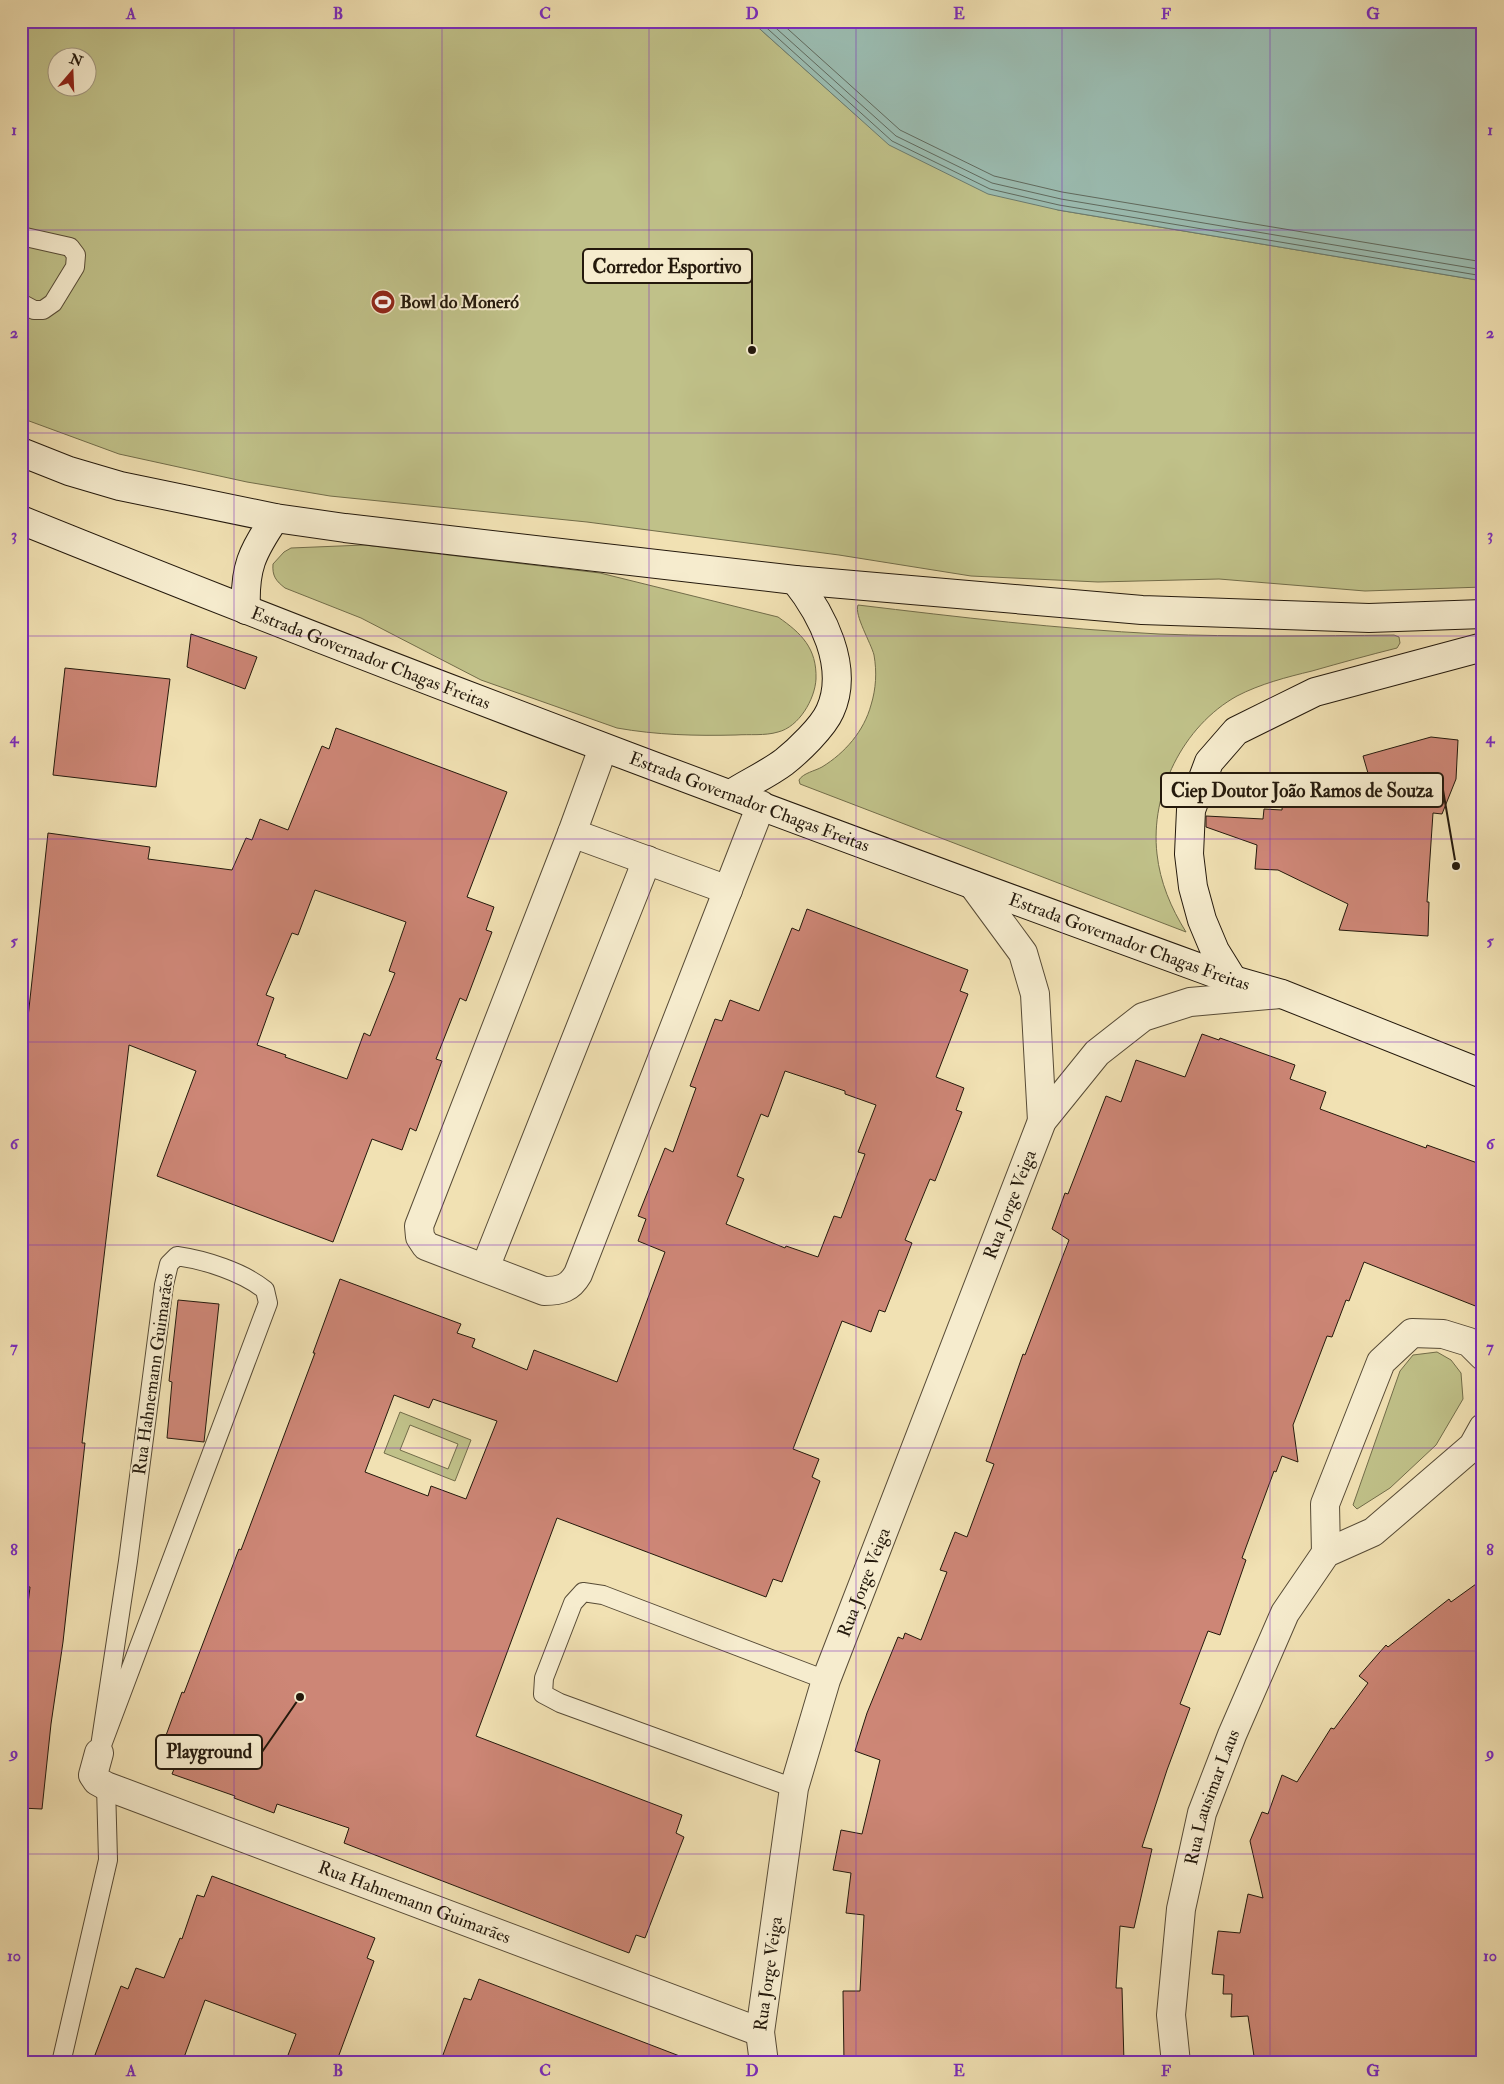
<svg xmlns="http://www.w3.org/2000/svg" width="1504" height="2084" viewBox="0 0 1504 2084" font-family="'IM FELL Double Pica',serif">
  <rect width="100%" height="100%" fill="#f1e1b3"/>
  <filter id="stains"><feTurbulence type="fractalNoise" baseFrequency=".004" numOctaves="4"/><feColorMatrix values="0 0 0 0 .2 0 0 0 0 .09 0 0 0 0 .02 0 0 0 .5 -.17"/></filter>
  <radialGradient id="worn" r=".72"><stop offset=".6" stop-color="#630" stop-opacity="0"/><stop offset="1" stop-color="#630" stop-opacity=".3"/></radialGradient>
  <!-- green -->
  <g fill="#c0c189" stroke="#726d4a" fill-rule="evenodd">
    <path d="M21 21H751L856 115 1058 210 1483 281V587L1365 591 1219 579 1098 582 971 576 839 555 587 522 330 496 247 482 119 454 21 418ZM58 58H88V88H58Z"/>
    <path d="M364 545 600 573 778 617C801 633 817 648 816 679 815 699 799 727 778 732 765 736 749 734 736 735 696 736 656 735 617 728L481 680 361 618 285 588C276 581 272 576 273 564L284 552 291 548Z"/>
    <path d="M858 605C958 617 1059 629 1159 634 1237 637 1316 636 1394 635L1399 637 1400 643 1397 648C1369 655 1340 663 1312 671 1287 677 1260 684 1237 696 1183 726 1150 793 1157 854 1160 882 1171 908 1186 932L800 784 799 780C803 773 815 771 822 767 845 753 864 731 871 705 876 689 877 672 874 655 871 643 854 615 858 605Z"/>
    <path d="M1437 1352 1451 1360 1461 1373 1463 1399 1436 1445 1390 1488 1357 1509 1353 1505 1400 1371 1413 1355Z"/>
    <path d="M400 1412 471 1440 455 1481 384 1453ZM410 1425 458 1444 448 1469 400 1450Z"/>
  </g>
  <!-- water -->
  <path fill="#9bbcb1" stroke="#6b7b6f" d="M751 21H1483V281L1058 210 988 194 889 145Z"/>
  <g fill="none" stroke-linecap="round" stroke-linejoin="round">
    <!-- shore -->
    <g stroke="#606a5e" stroke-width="1">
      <path d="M759 21 892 141 990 189 1059 205 1483 276"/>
      <path d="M768 21 896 136 992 183 1061 199 1483 270"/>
      <path d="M779 21 900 130 994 176 1062 192 1483 262"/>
    </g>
  </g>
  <!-- building -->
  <g fill="#cd8676" stroke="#24190c" fill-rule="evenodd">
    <path d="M191 634 257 657 245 689 187 667Z"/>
    <path d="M65 668 170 679 156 787 53 775Z"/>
    <path d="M336 728 507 792 467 897 494 907 486 930 492 932 466 1001 460 998 436 1059 442 1061 416 1131 410 1128 402 1150 372 1139 333 1242 157 1176 196 1071 129 1045 82 1443H85L63 1642 51 1724 42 1809 21 1808V1664L30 1587 21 1586V1067L25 1035 26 1036 48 833 150 847 148 859 232 870 246 838 252 840 260 819 288 830 322 746 329 749ZM315 890 406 922 389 971 395 973 370 1036 364 1033 347 1079 285 1057 286 1055 257 1045 274 998 266 995 292 933 298 935Z"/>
    <path d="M1431 737 1458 740 1456 779 1442 814 1433 813 1427 902H1429L1428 936 1339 930 1348 904 1278 870 1255 869 1257 845 1206 827V816L1263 819 1264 809 1282 810 1283 792 1329 777 1370 780 1363 756Z"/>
    <path d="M807 909 968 970 960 991 968 994 936 1077 964 1088 956 1110 962 1112 935 1181 930 1179 905 1240 912 1243 885 1312 879 1310 871 1332 842 1321 793 1449 819 1459 812 1477 820 1481 782 1582 773 1579 766 1597 557 1518 476 1736 682 1815 676 1833 684 1837 645 1938 636 1935 629 1953 344 1843 349 1828 277 1804 274 1813 234 1798 235 1796 172 1774 176 1764 158 1757 182 1692 184 1693 239 1549 241 1550 315 1353H313L340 1279 461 1324 457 1333 475 1339 472 1347 527 1370 534 1350 617 1382 665 1252 638 1241 646 1219 638 1216 665 1148 673 1152 696 1088 690 1086 715 1019 722 1021 730 1000 759 1011 792 928 799 931ZM785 1071 845 1091V1094L876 1105 858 1152 865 1154 841 1218 834 1216 818 1257 786 1246 785 1248 726 1224 744 1179 737 1176 761 1114 768 1117ZM394 1395 429 1408 433 1399 497 1421 466 1499 431 1486 428 1496 365 1472Z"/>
    <path d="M1202 1034 1219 1040 1220 1038 1295 1065 1290 1079 1326 1092 1320 1109 1426 1148 1427 1145 1483 1165V1309L1364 1262 1349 1301 1346 1300 1332 1337 1327 1336 1293 1425 1298 1462 1282 1456 1276 1472 1274 1471 1242 1558 1246 1560 1220 1635 1208 1631 1180 1704 1190 1708 1167 1770 1142 1847 1152 1849 1134 1928 1120 1926 1116 1988H1122L1124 2063H1026V2059L998 2056 956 2059 957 2063H844L843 1991H860L864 1915 846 1913 851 1873 833 1870 841 1830 862 1834 880 1760 855 1751 867 1713 898 1637 903 1639 905 1633 921 1640 947 1572 940 1570 955 1532 967 1537 994 1464 986 1461 1023 1354 1025 1355 1069 1240 1052 1229 1065 1193 1068 1194 1106 1096 1121 1102 1136 1060 1185 1077Z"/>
    <path d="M178 1300 219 1304 204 1442 167 1438 172 1382 169 1381Z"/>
    <path d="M1483 1579V2063H1255L1248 2016 1231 2017 1232 1994H1223L1224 1975 1212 1974 1218 1931 1240 1933 1248 1894 1263 1898 1250 1841 1262 1812 1268 1814 1282 1775 1297 1782 1331 1728 1334 1729 1368 1683 1359 1676 1386 1645 1388 1647 1449 1599 1451 1602Z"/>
    <path d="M212 1876 375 1938 367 1958 374 1961 336 2063H285L296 2034 205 2000 182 2063H112L95 2055 121 1986 128 1989 136 1968 164 1978 180 1938 182 1939 197 1895 204 1897Z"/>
    <path d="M479 1979 690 2060 689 2063H440L464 1998 471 2000Z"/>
  </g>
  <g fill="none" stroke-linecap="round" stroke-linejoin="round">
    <defs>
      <g id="service">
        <path d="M21 236 70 247 76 255 75 267 53 303 43 310H34L21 303"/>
        <path d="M177 1256C205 1260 243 1272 265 1290L268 1303 99 1753 128 1561 164 1285 169 1264Z"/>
        <path d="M794 1788 560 1703 543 1694 544 1678 573 1603 583 1592 603 1595 826 1680"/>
        <path d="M61 2063 108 1860 106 1786"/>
      </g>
      <g id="minor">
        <path d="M603 748 572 833 419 1226 420 1237 426 1246 544 1291C561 1291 570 1288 578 1274L761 805"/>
        <path d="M572 833 728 890"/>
        <path d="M973 885 1023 953 1035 994 1042 1121"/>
        <path d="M485 1268 647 860"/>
        <path d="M1326 1553 1325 1504 1381 1362 1412 1333 1443 1334 1469 1342 1483 1356"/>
        <path id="s1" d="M99 1753 93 1775 97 1781 106 1786 760 2032"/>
        <path id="s2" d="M764 2063 760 2032 794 1788 826 1680 1042 1121 1097 1053 1143 1017 1190 1002 1281 994"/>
        <path id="s3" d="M1176 2063 1171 2015 1181 1909 1202 1813 1232 1735 1285 1613 1326 1553 1373 1532 1473 1446 1483 1428"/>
      </g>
      <g id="secondary">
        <path d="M21 452 69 471 120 486 275 518 345 528 795 580 1142 610 1369 618 1483 614"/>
        <path id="s4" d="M21 520C422 682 827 832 1233 980L1282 994 1483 1074"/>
        <path d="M246 610C244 568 252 552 275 518"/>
        <path d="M731 794C748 783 768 774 784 762 798 751 823 727 830 711 850 667 822 614 795 580"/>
        <path d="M1233 980 1215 951 1202 920 1193 887 1189 854 1191 810 1209 762 1236 731 1315 692 1483 647"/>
      </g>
    </defs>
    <!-- service casing -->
    <use href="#service" stroke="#574b36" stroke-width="20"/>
    <!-- minor casing -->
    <use href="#minor" stroke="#574b36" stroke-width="30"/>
    <!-- secondary casing -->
    <use href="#secondary" stroke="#24190c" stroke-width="30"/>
    <!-- service -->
    <use href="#service" stroke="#f6ecce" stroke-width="18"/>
    <!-- minor -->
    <use href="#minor" stroke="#f6ecce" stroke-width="28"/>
    <!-- secondary -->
    <use href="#secondary" stroke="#f6ecce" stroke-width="28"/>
  </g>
  <!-- grid -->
  <path fill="none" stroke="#7b2cbf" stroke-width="1" stroke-opacity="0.55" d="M234 21V2063M442 21V2063M649 21V2063M856 21V2063M1062 21V2063M1270 21V2063M21 230H1483M21 433H1483M21 636H1483M21 839H1483M21 1042H1483M21 1245H1483M21 1448H1483M21 1651H1483M21 1854H1483"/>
  <!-- icons -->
  <defs>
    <symbol id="stadium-disc" viewBox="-11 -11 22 22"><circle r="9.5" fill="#8f2418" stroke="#f6ecce"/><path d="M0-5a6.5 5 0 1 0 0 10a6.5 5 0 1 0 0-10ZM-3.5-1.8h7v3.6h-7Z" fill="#fff"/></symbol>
  </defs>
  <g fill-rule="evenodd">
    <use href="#stadium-disc" x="369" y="288" width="28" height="28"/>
  </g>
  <g text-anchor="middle" stroke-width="4" stroke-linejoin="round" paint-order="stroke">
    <!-- poi labels -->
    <g font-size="18" font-weight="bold" fill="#24190c" stroke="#f6ecce" text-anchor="start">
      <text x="400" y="308">Bowl do Moneró</text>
    </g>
    <!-- street labels -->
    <g font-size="18" fill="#24190c" stroke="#f6ecce">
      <text dy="6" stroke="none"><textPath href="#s4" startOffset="376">Estrada Governador Chagas Freitas</textPath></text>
      <text dy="6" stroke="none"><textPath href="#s4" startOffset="781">Estrada Governador Chagas Freitas</textPath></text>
      <text dy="6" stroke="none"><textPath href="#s4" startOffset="1186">Estrada Governador Chagas Freitas</textPath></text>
      <text dy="6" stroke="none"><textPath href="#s2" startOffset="900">Rua Jorge Veiga</textPath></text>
      <text transform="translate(153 1374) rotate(-82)" y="6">Rua Hahnemann Guimarães</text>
      <text dy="6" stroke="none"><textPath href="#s2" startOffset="495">Rua Jorge Veiga</textPath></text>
      <text dy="6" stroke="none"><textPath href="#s3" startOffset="271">Rua Lausimar Laus</textPath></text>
      <text dy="6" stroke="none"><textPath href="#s1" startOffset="370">Rua Hahnemann Guimarães</textPath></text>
      <text dy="6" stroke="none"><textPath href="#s2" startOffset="90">Rua Jorge Veiga</textPath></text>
    </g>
  </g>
  <!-- callouts -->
  <path fill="none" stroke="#24190c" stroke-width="2" d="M752 350L752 266M1456 866L1443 790M300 1697L262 1752"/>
  <g fill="#24190c" stroke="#f6ecce" stroke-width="2">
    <circle cx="752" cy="350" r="5"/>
    <circle cx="1456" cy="866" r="5"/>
    <circle cx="300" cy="1697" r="5"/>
  </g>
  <g fill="#f6ecce" stroke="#24190c" stroke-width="2">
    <rect x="583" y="249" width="169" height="34" rx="5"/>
    <rect x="1161" y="773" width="282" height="34" rx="5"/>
    <rect x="156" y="1735" width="106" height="34" rx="5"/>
  </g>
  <g font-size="19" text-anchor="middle" font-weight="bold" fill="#24190c">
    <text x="667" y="273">Corredor Esportivo</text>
    <text x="1302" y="797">Ciep Doutor João Ramos de Souza</text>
    <text x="209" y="1758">Playground</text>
  </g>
  <!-- margin -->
  <rect width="1504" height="2084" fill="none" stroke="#f1e1b3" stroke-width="55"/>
  <!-- north arrow -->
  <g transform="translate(72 72) rotate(19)"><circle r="24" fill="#f6ecce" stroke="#a29880"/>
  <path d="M0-4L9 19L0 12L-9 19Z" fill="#8f2418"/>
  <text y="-8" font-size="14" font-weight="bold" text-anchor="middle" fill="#24190c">N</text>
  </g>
  <rect x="28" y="28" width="1448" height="2028" fill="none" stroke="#7b2cbf" stroke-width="2"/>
  <g font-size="16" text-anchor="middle" font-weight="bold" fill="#7b2cbf">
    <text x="131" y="19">A</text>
    <text x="338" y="19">B</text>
    <text x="545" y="19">C</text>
    <text x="752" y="19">D</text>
    <text x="959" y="19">E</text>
    <text x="1166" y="19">F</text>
    <text x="1373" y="19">G</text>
    <text x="14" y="135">1</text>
    <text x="1490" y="135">1</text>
    <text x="14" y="338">2</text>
    <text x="1490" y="338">2</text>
    <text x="14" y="540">3</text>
    <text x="1490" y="540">3</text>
    <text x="14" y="743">4</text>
    <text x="1490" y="743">4</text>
    <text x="14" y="946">5</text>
    <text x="1490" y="946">5</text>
    <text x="14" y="1149">6</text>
    <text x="1490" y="1149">6</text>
    <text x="14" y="1352">7</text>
    <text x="1490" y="1352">7</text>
    <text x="14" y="1555">8</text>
    <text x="1490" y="1555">8</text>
    <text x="14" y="1758">9</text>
    <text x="1490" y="1758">9</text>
    <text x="14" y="1961">10</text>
    <text x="1490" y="1961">10</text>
    <text x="131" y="2076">A</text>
    <text x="338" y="2076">B</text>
    <text x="545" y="2076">C</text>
    <text x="752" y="2076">D</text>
    <text x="959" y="2076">E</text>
    <text x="1166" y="2076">F</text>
    <text x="1373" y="2076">G</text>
  </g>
  <rect width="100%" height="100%" filter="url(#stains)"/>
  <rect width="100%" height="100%" fill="url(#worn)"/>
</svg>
